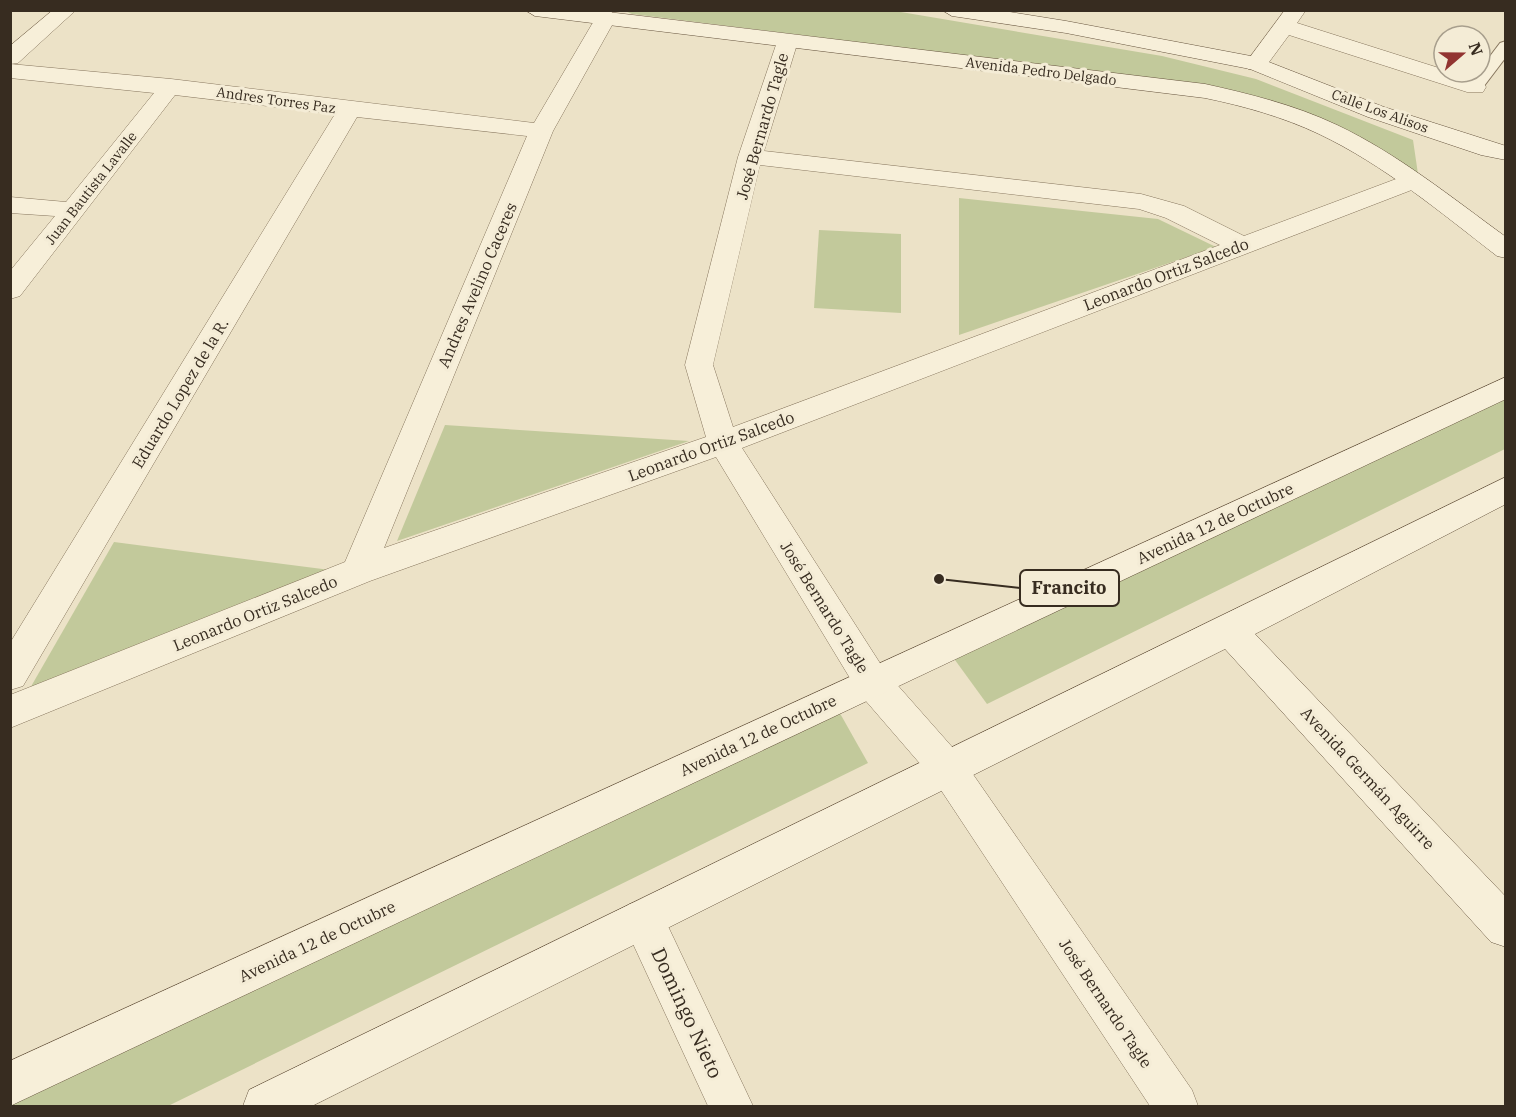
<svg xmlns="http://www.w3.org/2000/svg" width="1516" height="1117" viewBox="0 0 1516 1117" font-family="'IBM Plex Serif',serif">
  <rect width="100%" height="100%" fill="#ece2c7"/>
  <!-- green -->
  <g fill="#c2c99b">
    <path d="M625 11H895L1162 56 1256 79 1413 140 1418 174 1217 87 632 14Z"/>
    <path d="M959 198 1158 219 1216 247 959 335Z"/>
    <path d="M819 230 901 234V313L814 308Z"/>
    <path d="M1505 396V449L987 704 947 649Z"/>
    <path d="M445 425 689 441 397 541Z"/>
    <path d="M114 542 338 571 29 690Z"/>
    <path d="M833 701 868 763 168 1106H11L10 1088Z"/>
  </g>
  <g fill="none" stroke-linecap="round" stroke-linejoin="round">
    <defs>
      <path id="lane" d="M1506 41V57L1481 90H1469L1467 87 1469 84 1500 43Z"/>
      <g id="street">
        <path d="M53 10H76L18 63 10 64V46Z"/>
        <path d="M586 10H610L616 18 553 131 384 548 706 437 685 365 738 157 779 36H795L798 41 764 151 1141 194 1184 206 1244 236 1404 176 1413 174 1422 176 1425 181 1422 186 742 448 885 671 961 757 1192 1090 1198 1106H1150L935 781 859 693 716 457 370 581 10 728V695L345 562 527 136 357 117 23 686 10 690V643L335 114 175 95 20 296 10 299V271L55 216 10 213V197L66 202 154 93 10 78V64L171 79 534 123 595 19ZM760 165 1139 209 1166 218 1220 245 733 427 713 365Z"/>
        <path d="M1285 10H1306L1297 23 1483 82 1486 87 1483 92H1467L1289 35 1264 69H1248L1245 64Z"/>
        <path d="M643 899 658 905 753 1106H708L622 920 628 905Z"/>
      </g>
      <g id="secondary">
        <path d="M525 10H591L1205 84C1250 94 1295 105 1337 125 1398 154 1451 197 1506 237V258L1497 256C1440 212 1384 165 1319 134 1283 117 1244 106 1205 98L535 16Z"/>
        <path d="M942 10H997L1066 21 1256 57 1384 107 1506 146V160L1481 155 1368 117 1250 69 1066 33 952 16Z"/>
        <path d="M1506 377V399L10 1106V1061Z"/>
        <path d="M1506 477V504L1255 634 1506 897V947L1491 942 1225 649 312 1106H243L249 1090Z"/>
      </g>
    </defs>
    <!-- lane casing -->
    <use href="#lane" stroke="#86755d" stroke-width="2"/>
    <!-- street casing -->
    <use href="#street" stroke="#86755d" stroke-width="1"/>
    <!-- secondary casing -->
    <use href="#secondary" stroke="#685640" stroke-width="1"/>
    <!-- lane -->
    <use href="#lane" fill="#f7efd9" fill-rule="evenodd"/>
    <!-- street -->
    <use href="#street" fill="#f7efd9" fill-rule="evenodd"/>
    <!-- secondary -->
    <use href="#secondary" fill="#f7efd9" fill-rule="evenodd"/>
  </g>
  <g text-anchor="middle" stroke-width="6" stroke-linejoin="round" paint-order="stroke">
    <!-- far-street labels -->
    <g font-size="14" fill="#372c20" stroke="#f4ecd6">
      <text transform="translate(1041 71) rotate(7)" y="5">Avenida Pedro Delgado</text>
      <text transform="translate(276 100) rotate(8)" y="5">Andres Torres Paz</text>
      <text transform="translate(1380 111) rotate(20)" y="5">Calle Los Alisos</text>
      <text transform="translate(91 188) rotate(-52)" y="5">Juan Bautista Lavalle</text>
    </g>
    <!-- street labels -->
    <g font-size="16" fill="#372c20" stroke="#f4ecd6">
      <text transform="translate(762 126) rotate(-74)" y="6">José Bernardo Tagle</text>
      <text transform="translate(1166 274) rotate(-21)" y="6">Leonardo Ortiz Salcedo</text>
      <text transform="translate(477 285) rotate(-67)" y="6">Andres Avelino Caceres</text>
      <text transform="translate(180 393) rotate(-59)" y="6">Eduardo Lopez de la R.</text>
      <text transform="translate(711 446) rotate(-20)" y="6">Leonardo Ortiz Salcedo</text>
      <text transform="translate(1215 523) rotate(-25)" y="6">Avenida 12 de Octubre</text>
      <text transform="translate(825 607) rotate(58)" y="6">José Bernardo Tagle</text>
      <text transform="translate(255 613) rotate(-22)" y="6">Leonardo Ortiz Salcedo</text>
      <text transform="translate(758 735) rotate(-25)" y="6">Avenida 12 de Octubre</text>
      <text transform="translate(1368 778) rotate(47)" y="6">Avenida Germán Aguirre</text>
      <text transform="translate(317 941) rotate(-25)" y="6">Avenida 12 de Octubre</text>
      <text transform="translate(1106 1003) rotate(56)" y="6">José Bernardo Tagle</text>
    </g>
    <!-- near-street labels -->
    <g font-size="20" fill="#372c20" stroke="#f4ecd6">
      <text transform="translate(687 1013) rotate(65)" y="7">Domingo Nieto</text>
    </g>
  </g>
  <!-- callouts -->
  <path fill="none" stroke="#372c20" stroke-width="2" d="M939 579L1020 588"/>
  <circle fill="#372c20" stroke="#f4ecd6" stroke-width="2" cx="939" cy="579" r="6"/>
  <rect fill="#f4ecd6" stroke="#372c20" stroke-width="2" x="1020" y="570" width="99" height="36" rx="6"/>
  <g font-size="18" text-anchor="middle" font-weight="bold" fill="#372c20">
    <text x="1069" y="594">Francito</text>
  </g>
  <!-- border -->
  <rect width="1516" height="1117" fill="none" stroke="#372c20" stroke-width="24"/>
  <!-- north arrow -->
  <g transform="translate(1462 54) rotate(70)"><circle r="28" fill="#f4ecd6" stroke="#a89f8d" stroke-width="1.5"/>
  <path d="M0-4.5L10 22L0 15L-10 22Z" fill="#923431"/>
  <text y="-9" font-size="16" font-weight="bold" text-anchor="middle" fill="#372c20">N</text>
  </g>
</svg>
